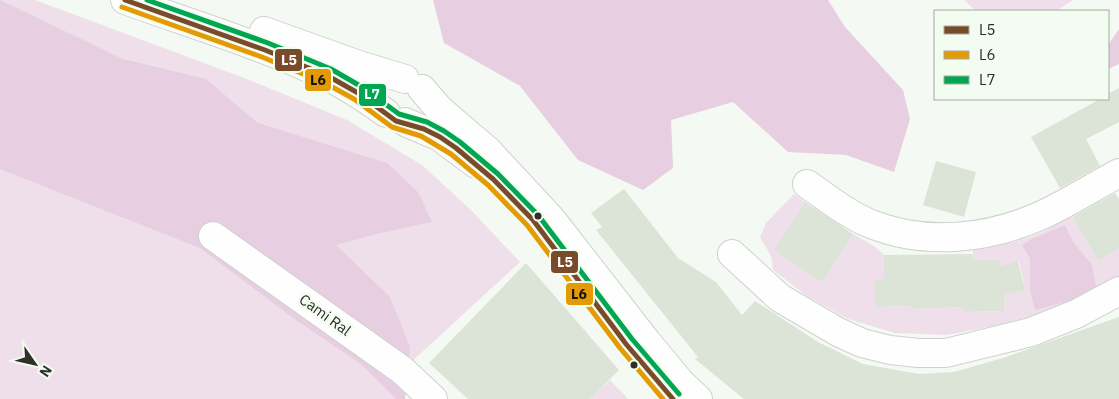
<svg xmlns="http://www.w3.org/2000/svg" width="1119" height="399" viewBox="0 0 1119 399" font-family="'IBM Plex Sans',sans-serif">
  <rect width="100%" height="100%" fill="#f4f9f3"/>
  <!-- green -->
  <g fill="#efdfeb">
    <path d="M0 0H35L244 78 347 120 422 165 471 210 520 262 409 364 405 399H0Z"/>
    <path d="M964 0H1073L1056 11H976Z"/>
    <path d="M794 194 805 202 822 281 853 234 874 246 884 255 883 279 875 280 876 307 912 306V309L965 307V312L1004 311 1005 295 1025 290 1019 261 999 266V260H973V249C996 246 1021 242 1042 232 1053 228 1061 219 1073 217L1098 261 1119 249V281L1044 313 998 325 947 335 895 333 848 319 807 296 773 270 771 256 760 237 766 223Z"/>
    <path d="M610 380 628 399H590Z"/>
  </g>
  <!-- forest -->
  <g fill="#e7cee1">
    <path d="M0 0 123 59 206 79 258 123 387 163 418 192 432 222 376 234 336 245 390 297 410 347 405 399H396L361 364 293 318 200 248 0 169Z"/>
    <path d="M433 0H828L845 27 903 90 910 119 894 172 846 155 788 152 733 102 671 120 673 168 643 190 578 160 520 86 444 43Z"/>
    <path d="M1119 29V64L1108 69V45Z"/>
    <path d="M1065 225 1073 242 1092 265 1096 287 1087 296 1035 310 1030 291V259L1022 245 1032 239Z"/>
  </g>
  <!-- building -->
  <g fill="#dce4d8">
    <path d="M1119 88V122L1086 139 1100 166 1060 188 1031 137 1100 99H1108V94Z"/>
    <path d="M936 161 976 172 964 217 923 205Z"/>
    <path d="M624 189 678 258 716 282 742 315 755 301 818 342 863 364 919 374 954 372 1003 358 1119 317V399H744L695 359 698 357 596 230 602 227 591 213Z"/>
    <path d="M1115 193 1119 199V249L1098 261 1073 217Z"/>
    <path d="M805 202 853 234 822 282 774 250Z"/>
    <path d="M972 254 973 260H999V266L1018 261 1025 290 1005 295 1004 311 964 312 965 307 911 309 912 306 875 307V280L883 279 884 255Z"/>
    <path d="M526 263 619 370 590 399H468L429 363Z"/>
  </g>
  <g fill="none" stroke-linecap="round" stroke-linejoin="round">
    <defs>
      <g id="minor">
        <path d="M807 184C827 198 848 215 871 224 926 246 989 239 1042 215 1068 203 1093 187 1119 173"/>
        <path d="M213 236 402 370 433 399"/>
        <path d="M732 254 780 298 838 332 862 343 890 350 918 353H946L1031 332 1076 314 1119 291"/>
      </g>
      <g id="major">
        <path d="M125 0C191 24 265 46 328 77 349 87 368 100 386 113"/>
        <path d="M264 31 359 65 405 79"/>
        <path d="M422 89 440 110 488 151 552 220 647 342 681 383 698 399"/>
        <path d="M405 122 440 137 476 164"/>
      </g>
    </defs>
    <!-- minor casing -->
    <use href="#minor" stroke="#ced2cd" stroke-width="30"/>
    <!-- major casing -->
    <use href="#major" stroke="#ced2cd" stroke-width="30"/>
    <!-- minor -->
    <use href="#minor" stroke="#fdfefd" stroke-width="28"/>
    <!-- major -->
    <use href="#major" stroke="#fdfefd" stroke-width="28"/>
    <defs>
      <path id="bus-1" d="M125 0 265 50 328 76 358 93 396 121 424 129 440 137 456 148 493 179 533 220 626 344 673 399"/>
      <path id="bus-2" d="M122 7 262 57 325 83 354 99 392 127 421 136 451 154 488 185 527 225 620 348 663 399"/>
      <path id="bus-3" d="M147 0 268 43 331 69 362 87 399 114 427 122 444 131 460 142 498 174 538 215 632 339 679 394"/>
    </defs>
    <!-- bus-1 casing -->
    <use href="#bus-1" stroke="#f3fcf0" stroke-width="9"/>
    <!-- bus-2 casing -->
    <use href="#bus-2" stroke="#f3fcf0" stroke-width="9"/>
    <!-- bus-3 casing -->
    <use href="#bus-3" stroke="#f3fcf0" stroke-width="9"/>
    <!-- bus-1 -->
    <use href="#bus-1" stroke="#7a4b2a" stroke-width="5"/>
    <!-- bus-2 -->
    <use href="#bus-2" stroke="#e39a04" stroke-width="5"/>
    <!-- bus-3 -->
    <use href="#bus-3" stroke="#00a651" stroke-width="5"/>
  </g>
  <!-- markers -->
  <g fill="#2d302b" stroke="#f3fcf0" stroke-width="2">
    <circle cx="538" cy="216" r="4.5"/>
    <circle cx="634" cy="365" r="4.5"/>
  </g>
  <g text-anchor="middle" stroke-width="5" stroke-linejoin="round" paint-order="stroke">
    <!-- street labels -->
    <g font-size="15" fill="#2d302b" stroke="#f3fcf0">
      <text transform="translate(325 315) rotate(36)" y="5">Cami Ral</text>
    </g>
  </g>
  <g stroke="#f3fcf0" stroke-width="2">
    <rect x="274" y="48" width="29" height="24" rx="5" fill="#7a4b2a"/>
    <rect x="304" y="68" width="28" height="24" rx="5" fill="#e39a04"/>
    <rect x="358" y="83" width="29" height="24" rx="5" fill="#00a651"/>
    <rect x="550" y="250" width="29" height="24" rx="5" fill="#7a4b2a"/>
    <rect x="565" y="282" width="29" height="24" rx="5" fill="#e39a04"/>
  </g>
  <g font-size="14" text-anchor="middle" font-weight="bold" fill="#fff">
    <text x="289" y="65">L5</text>
    <text x="372" y="99">L7</text>
    <text x="565" y="267">L5</text>
  </g>
  <g font-size="14" text-anchor="middle" font-weight="bold" fill="#111">
    <text x="318" y="85">L6</text>
    <text x="579" y="299">L6</text>
  </g>
  <!-- legend -->
  <rect x="934" y="10" width="175" height="90" fill="#f3fcf0" stroke="#a4aaa1"/>
  <rect x="944" y="26" width="25" height="8" fill="#7a4b2a" stroke="#a4aaa1"/>
  <text x="979" y="35" font-size="15" fill="#2d302b">L5</text>
  <rect x="944" y="51" width="25" height="8" fill="#e39a04" stroke="#a4aaa1"/>
  <text x="979" y="60" font-size="15" fill="#2d302b">L6</text>
  <rect x="944" y="76" width="25" height="8" fill="#00a651" stroke="#a4aaa1"/>
  <text x="979" y="85" font-size="15" fill="#2d302b">L7</text>
  <!-- north arrow -->
  <g transform="translate(35 364) rotate(124)" stroke="#f3fcf0" stroke-width="4" paint-order="stroke">
  <path d="M0-4L9 19L0 12L-9 19Z" fill="#2d302b"/>
  <text y="-8" font-size="14" font-weight="bold" text-anchor="middle" fill="#2d302b">N</text>
  </g>
</svg>
